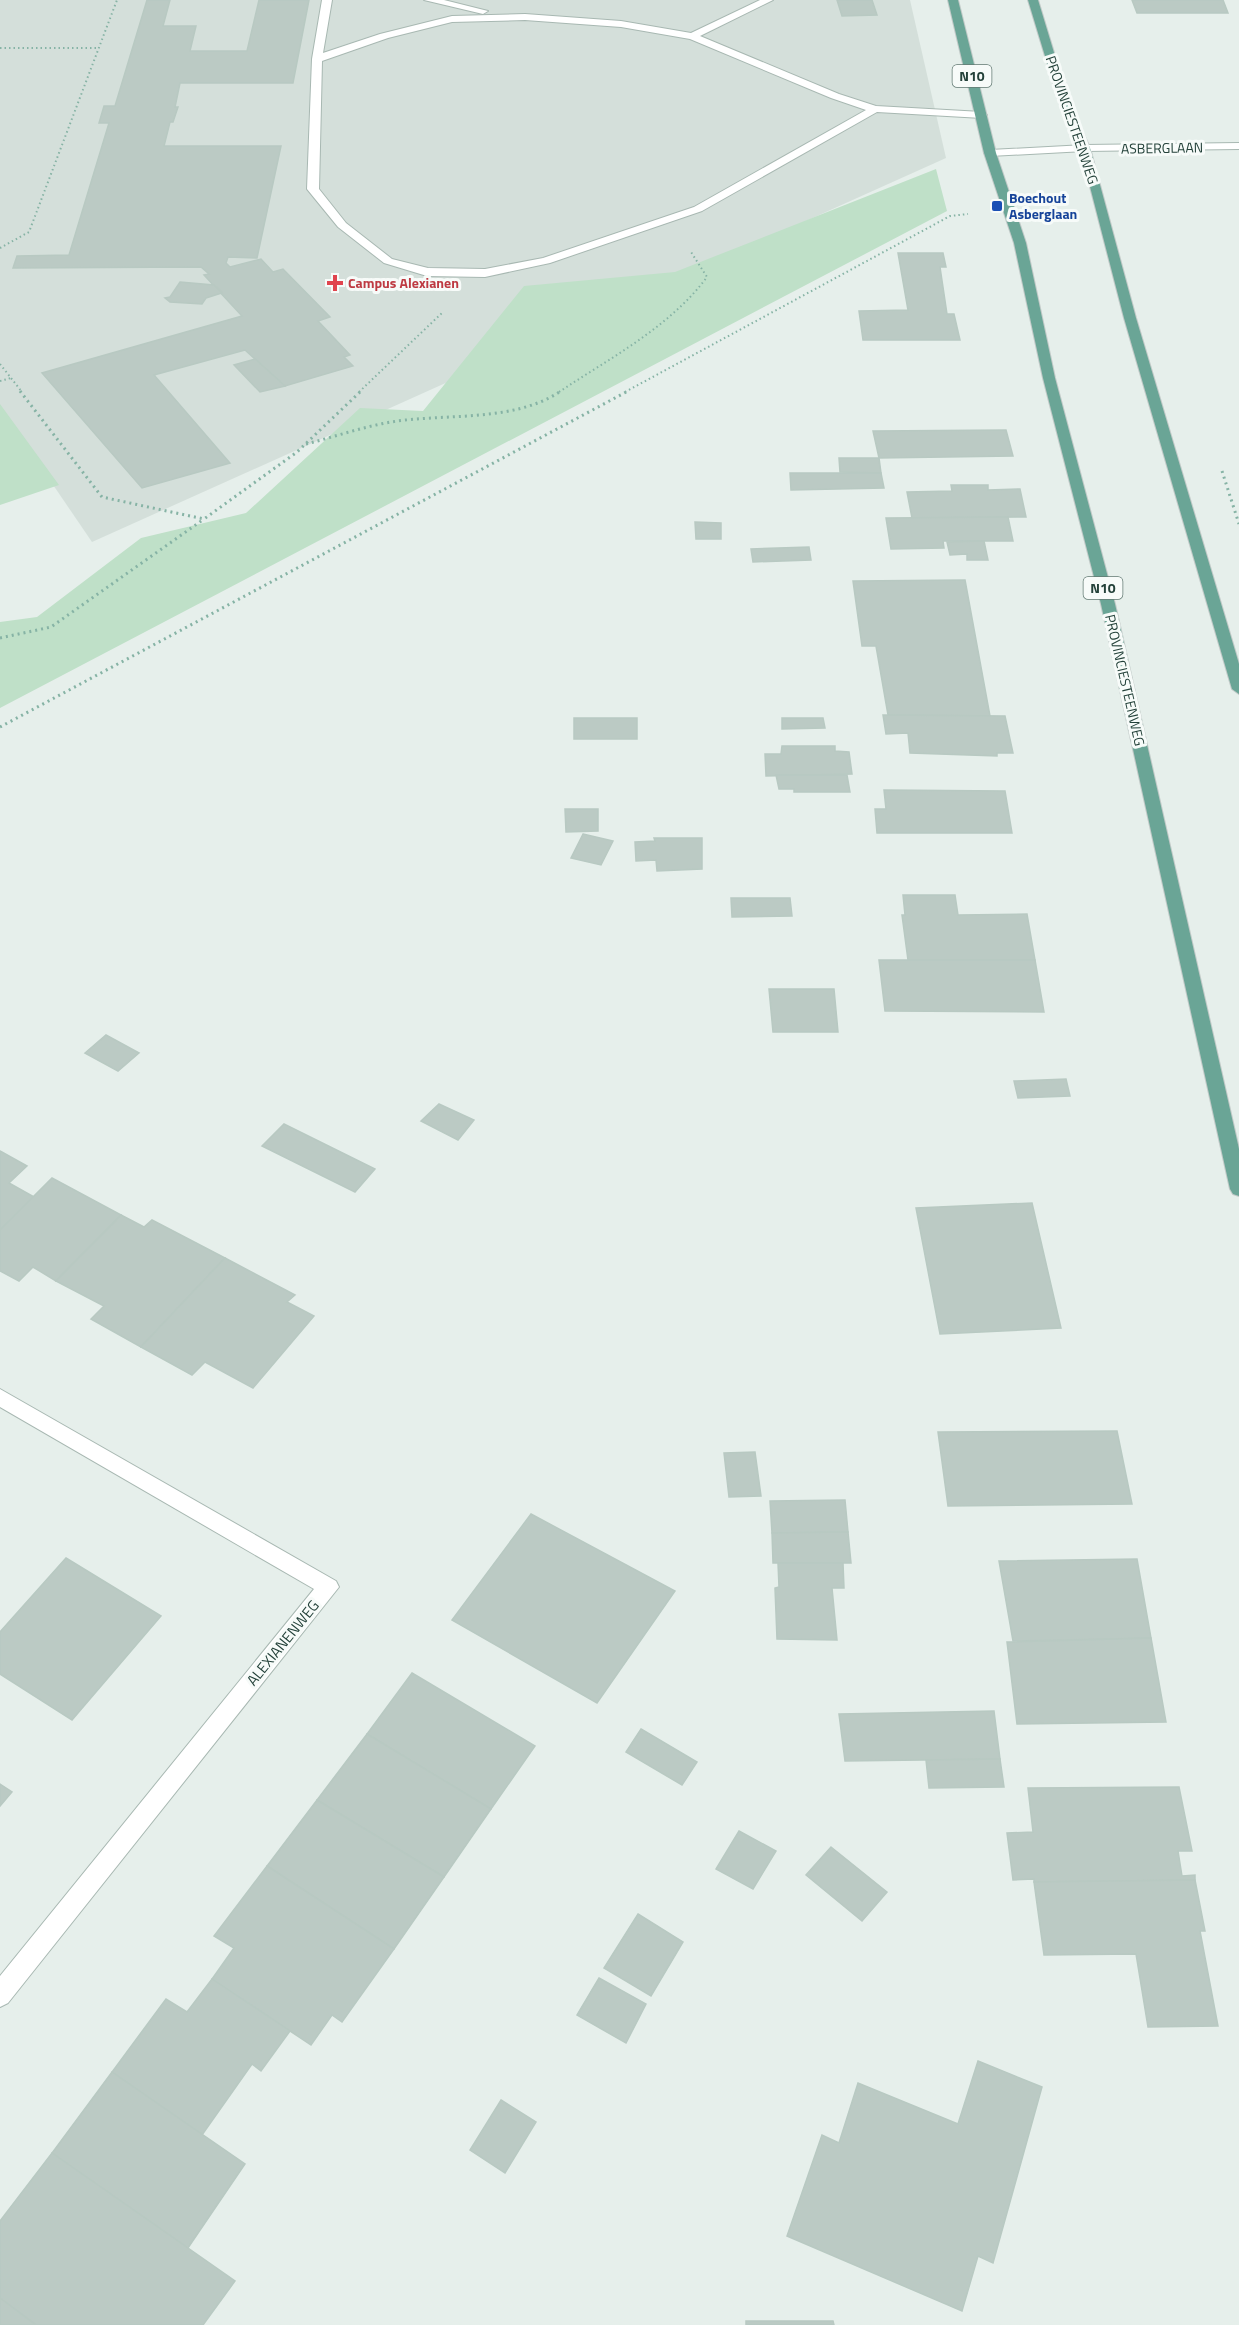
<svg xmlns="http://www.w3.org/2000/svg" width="1239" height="2325" viewBox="0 0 1239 2325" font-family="'Titillium Web',sans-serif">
  <rect width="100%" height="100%" fill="#e6efeb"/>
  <!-- built -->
  <path fill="#d4dfda" d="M0 0H910L946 158 92 542 0 407Z"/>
  <!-- green -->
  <g fill="#bfe0c8">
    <path d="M936 169 947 211 0 708V622L37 617 141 538 246 513 360 408 423 411 524 286 675 272Z"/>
    <path d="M0 404 59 485 0 505Z"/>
  </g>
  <!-- building -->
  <g fill="#bbcac4" stroke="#b8c9c2" stroke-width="1.5">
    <path d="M147 0H170L163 26H196L190 51H247L259 0H309L293 83H180L175 107H178L173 122H170L164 146H281L257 258 228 257 226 263 230 267 261 259 273 272 283 269 330 317 318 321 350 355 344 357 353 366 285 386 245 350 154 375 230 463 142 488 42 373 242 316 204 275 209 274 201 267 13 268 17 256 69 255 109 123H99L104 106H115Z"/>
    <path d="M837 0H872L877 15 842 16Z"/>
    <path d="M1132 0H1223L1228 13H1137Z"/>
    <path d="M898 253H943L946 267H940L947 314H954L960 340H863L859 311 908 310Z"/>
    <path d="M180 282 214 285 222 293 206 298 202 304 170 302 165 298 170 297Z"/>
    <path d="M255 359 285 386 260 392 234 365Z"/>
    <path d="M1006 430 1013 456 879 458 873 431Z"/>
    <path d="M839 458H879L881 473 840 472Z"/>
    <path d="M790 473H881L884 488 791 490Z"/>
    <path d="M951 485H988V490L1020 489 1026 517 912 518 907 492 952 491Z"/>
    <path d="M1008 517 1013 541H943L944 548 891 549 886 518Z"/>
    <path d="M695 522 721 523V539H696Z"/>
    <path d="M984 541 988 560H967V554L950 555 947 542Z"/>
    <path d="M809 547 811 560 753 562 751 549Z"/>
    <path d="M965 580 990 716 888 715 876 646H862L853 581Z"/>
    <path d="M883 715 1005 716 1013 753H997V756L910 753 908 733 886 734Z"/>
    <rect x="574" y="718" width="63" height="21"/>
    <path d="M782 718H823L825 728 782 729Z"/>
    <path d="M782 746H835V751L849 752 852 774 766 776 765 754H781Z"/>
    <path d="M776 775H847L850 792H794V789H779Z"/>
    <path d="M884 790 1005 791 1012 833H877L875 809H886Z"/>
    <path d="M565 809H598V831L566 832Z"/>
    <path d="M583 834 613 841 601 865 571 858Z"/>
    <path d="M654 838H702V869L657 871 656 860 636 861 635 842 655 841Z"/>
    <path d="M903 895H955L958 915 1027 914 1035 960H908L902 915H905Z"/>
    <path d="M731 898H790L792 916 732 917Z"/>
    <path d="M879 960H1035L1044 1012 885 1011Z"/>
    <path d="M769 989H834L838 1032H773Z"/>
    <path d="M106 1035 139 1053 118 1071 85 1053Z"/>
    <path d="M1066 1079 1070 1096 1018 1098 1014 1081Z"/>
    <path d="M439 1104 474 1120 458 1140 421 1121Z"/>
    <path d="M284 1124 375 1169 355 1192 262 1146Z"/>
    <path d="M0 1151 27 1166 9 1183 34 1197 0 1230Z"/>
    <path d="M52 1178 121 1215 56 1281 33 1267 19 1281 0 1271V1230Z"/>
    <path d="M1032 1203 1061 1328 940 1334 916 1208Z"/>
    <path d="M121 1215 144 1227 152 1220 225 1258 141 1347 91 1319 104 1306 56 1281Z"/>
    <path d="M225 1258 295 1295 287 1302 314 1316 253 1388 205 1362 192 1375 141 1347Z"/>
    <path d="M1117 1431 1132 1504 948 1506 938 1432Z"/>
    <path d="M755 1452 761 1496 729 1497 724 1453Z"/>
    <path d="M845 1500 848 1532 772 1533 770 1501Z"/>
    <path d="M531 1514 675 1591 597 1703 452 1620Z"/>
    <path d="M848 1532 851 1563H773L772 1533Z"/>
    <path d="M66 1558 161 1616 72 1720 0 1674V1632Z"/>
    <path d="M1137 1559 1151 1638 1013 1641 999 1561Z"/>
    <path d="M778 1563H843L844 1588H832L837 1640 777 1639 775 1588 779 1587Z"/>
    <path d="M1151 1638 1166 1722 1017 1724 1007 1642Z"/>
    <path d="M412 1673 535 1746 491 1809 367 1734Z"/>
    <path d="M994 1711 1000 1759 845 1761 839 1714Z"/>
    <path d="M641 1729 697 1762 682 1785 626 1752Z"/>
    <path d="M367 1734 491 1809 444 1877 317 1800Z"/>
    <path d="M1000 1759 1004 1787 929 1788 926 1760Z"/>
    <path d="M0 1784 12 1792 0 1806Z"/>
    <path d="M1179 1787 1192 1851H1178L1182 1876 1195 1875V1880L1034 1882V1879L1013 1880 1007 1833 1033 1832 1028 1788Z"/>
    <path d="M317 1800 444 1877 394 1949 267 1866Z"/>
    <path d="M739 1831 776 1851 753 1889 716 1869Z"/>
    <path d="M831 1847 887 1892 862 1921 806 1875Z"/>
    <path d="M267 1866 394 1949 342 2022 332 2015 311 2045 212 1979 234 1948 214 1936Z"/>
    <path d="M1195 1880 1205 1931H1200L1218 2026 1148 2027 1136 1954 1044 1955 1034 1882Z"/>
    <path d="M638 1914 683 1942 651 1996 604 1968Z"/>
    <path d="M599 1978 646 2004 626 2043 577 2015Z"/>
    <path d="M212 1979 290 2031 261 2071 252 2064 202 2135 112 2072 166 1999 187 2012Z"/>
    <path d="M978 2061 1042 2087 993 2263 978 2256 962 2311 787 2236 822 2135 839 2143 858 2083 958 2124Z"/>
    <path d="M112 2072 245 2164 188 2248 52 2153Z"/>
    <path d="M501 2100 536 2122 505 2173 470 2150Z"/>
    <path d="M52 2153 235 2281 203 2325H36L0 2298V2221Z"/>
    <path d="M0 2298 36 2325H0Z"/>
    <path d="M746 2321H833L834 2325H746Z"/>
  </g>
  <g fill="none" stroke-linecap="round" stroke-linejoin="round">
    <defs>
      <g id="service">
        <path d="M322 0H332L323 53 380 34 452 16 525 14 621 21 691 33 760 0H773L700 36 839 94 876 106 982 112 987 115 982 118 877 112 702 211 550 263 485 277 427 276 384 263 338 227 307 189 312 59ZM525 20 621 27 690 39 831 98 866 110 694 207 543 258 485 269 428 268 392 259 346 223 319 189 322 61 388 38 452 22Z"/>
        <path d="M424 0H444L488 11 483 14Z"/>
      </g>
      <g id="minor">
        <path d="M1239 143V149L1085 151 990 156 984 153 990 150 1085 145Z"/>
        <path d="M0 1389 336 1581 339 1587 8 2003 0 2007V1976L314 1589 0 1407Z"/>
      </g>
      <g id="primary">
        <path d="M948 0H958L996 153 1026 243 1055 378 1115 604 1239 1149V1196L1233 1194 1230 1189 1101 604 1043 378 1014 243 984 153Z"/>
        <path d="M1028 0H1038L1069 102 1090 148 1136 318 1239 664V694L1232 689 1124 318 1080 148 1059 102Z"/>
      </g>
    </defs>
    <!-- service casing -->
    <use href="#service" stroke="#a8b8b2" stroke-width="2"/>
    <!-- minor casing -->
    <use href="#minor" stroke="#a8b8b2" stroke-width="2"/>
    <!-- primary casing -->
    <use href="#primary" stroke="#c2cac8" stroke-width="2"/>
    <!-- path-far1 -->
    <g stroke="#86b3a5" stroke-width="2" stroke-dasharray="1.5 3" stroke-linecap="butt">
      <path d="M0 48H99"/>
      <path d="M0 248 29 232 117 0"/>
      <path d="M0 364 22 392"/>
      <path d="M0 381 11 378"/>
      <path d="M359 392 443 312"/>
      <path d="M559 392C610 358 670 327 707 277L691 252"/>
      <path d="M625 392 950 216 968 214"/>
    </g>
    <!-- path -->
    <g stroke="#86b3a5" stroke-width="3" stroke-dasharray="2 4" stroke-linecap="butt">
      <path d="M20 391 102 497 204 519 297 452 361 391"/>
      <path d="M306 444C334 437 362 427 391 422 445 413 513 423 561 391"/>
      <path d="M1222 471 1239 524"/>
      <path d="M0 638 51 627 204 519"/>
      <path d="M0 727 628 391"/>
    </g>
    <!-- service -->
    <use href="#service" fill="#fff" fill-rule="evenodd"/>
    <!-- minor -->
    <use href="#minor" fill="#fff" fill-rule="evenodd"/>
    <!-- primary -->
    <use href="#primary" fill="#6aa596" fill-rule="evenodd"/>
  </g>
  <!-- markers -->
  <rect fill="#1a4fb4" stroke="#f7fbf9" stroke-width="2" x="991" y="200" width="12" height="12" rx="3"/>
  <path fill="#e0444e" stroke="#f7fbf9" stroke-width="2" d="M332 274h6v6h6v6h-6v6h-6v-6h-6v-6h6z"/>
  <g text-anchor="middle" stroke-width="6" stroke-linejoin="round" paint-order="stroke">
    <!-- shield labels -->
    <g fill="#f7fbf9" stroke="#637a73" stroke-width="1.5">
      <rect x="952.5" y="65" width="39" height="22" rx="4.5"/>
      <rect x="1083.5" y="577" width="39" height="22" rx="4.5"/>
    </g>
    <g font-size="14" font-weight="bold" fill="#24423a">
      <text x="972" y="81">N10</text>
      <text x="1103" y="593">N10</text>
    </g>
    <!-- far-street labels -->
    <g font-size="14" fill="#24423a" stroke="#f7fbf9">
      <text transform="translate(1072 120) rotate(71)" y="5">PROVINCIESTEENWEG</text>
      <text transform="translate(1162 148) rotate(-1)" y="5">ASBERGLAAN</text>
      <text transform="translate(1125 680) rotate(77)" y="5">PROVINCIESTEENWEG</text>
    </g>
    <!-- far-transit labels -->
    <g font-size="14" font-weight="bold" fill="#164399" stroke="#f7fbf9" text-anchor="start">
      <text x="1009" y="203">Boechout<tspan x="1009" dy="16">Asberglaan</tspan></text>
    </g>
    <!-- far-health labels -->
    <g font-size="14" font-weight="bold" fill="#be3a42" stroke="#f7fbf9" text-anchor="start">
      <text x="348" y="288">Campus Alexianen</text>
    </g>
    <!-- street labels -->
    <g font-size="15" fill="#24423a" stroke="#f7fbf9">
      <text transform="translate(283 1643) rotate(-51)" y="5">ALEXIANENWEG</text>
    </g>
  </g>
</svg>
